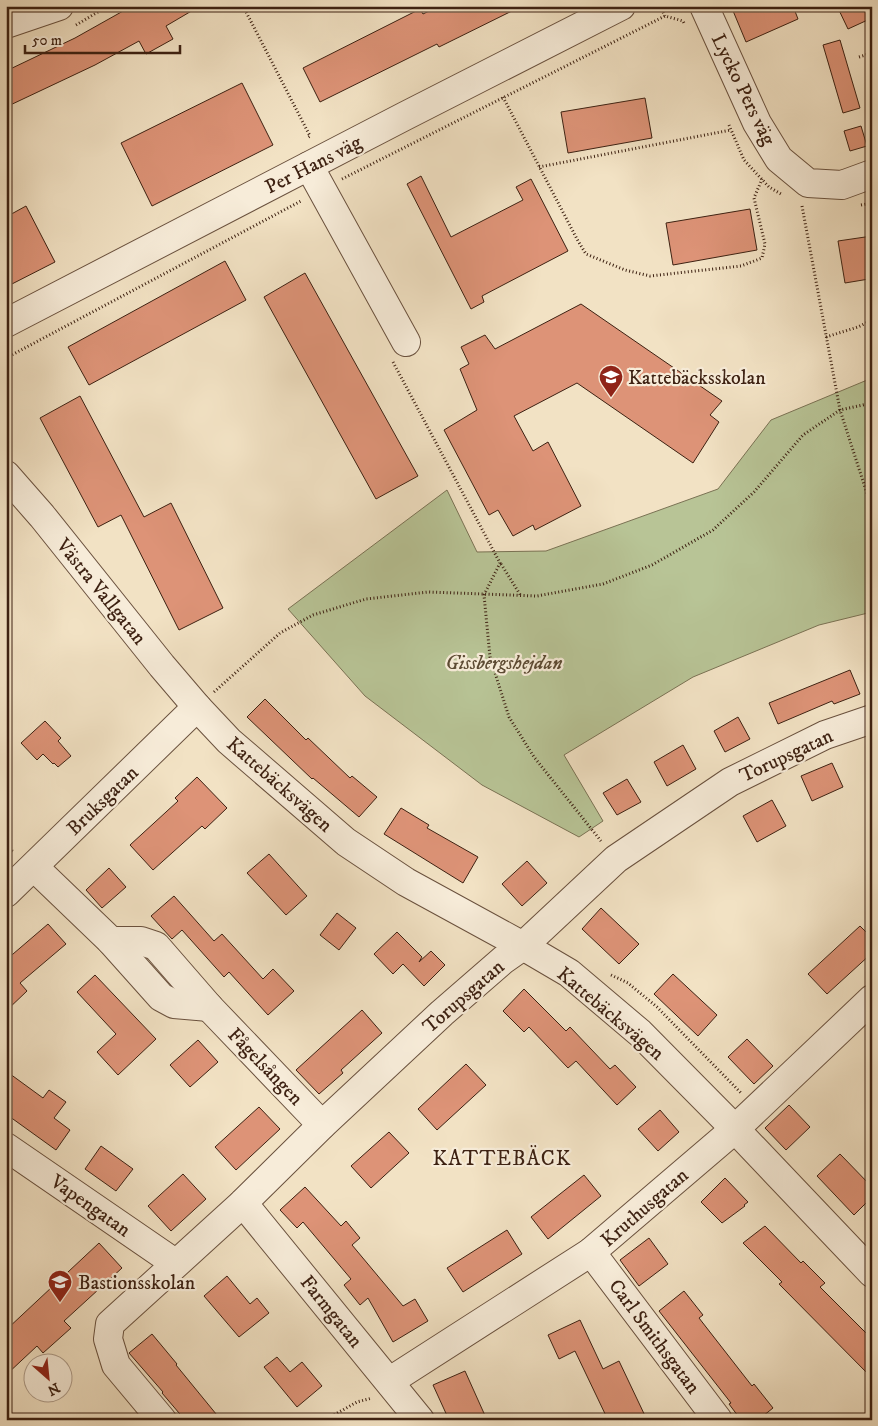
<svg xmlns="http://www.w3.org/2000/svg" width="878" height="1426" viewBox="0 0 878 1426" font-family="'IM FELL DW Pica',serif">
  <rect width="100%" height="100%" fill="#f2e2c4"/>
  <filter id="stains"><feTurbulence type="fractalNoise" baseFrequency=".004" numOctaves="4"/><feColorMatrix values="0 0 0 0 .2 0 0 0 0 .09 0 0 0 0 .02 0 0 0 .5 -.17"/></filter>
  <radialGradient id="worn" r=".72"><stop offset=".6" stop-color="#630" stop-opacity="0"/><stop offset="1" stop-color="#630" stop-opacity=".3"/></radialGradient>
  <!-- green -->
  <path fill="#b8c496" stroke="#7a7254" d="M872 378V612L819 625 693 677 564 755 603 821 579 837 482 785 365 696 288 609 447 490 477 552 546 551 718 489 771 420Z"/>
  <!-- building -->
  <g fill="#dd9377" stroke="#3d2112">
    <path d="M132 6H200L166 26 173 39 146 54 139 41 95 65 6 107V71L75 38Z"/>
    <path d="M439 6H522L439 47 437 44 320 102 303 68 420 9 423 14Z"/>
    <path d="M731 6H793L798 19 746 42Z"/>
    <path d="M837 6H872V18L848 29Z"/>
    <path d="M840 40 860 108 843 113 823 45Z"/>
    <path d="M242 83 273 145 152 206 121 143Z"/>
    <path d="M645 98 652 138 568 153 561 112Z"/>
    <path d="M861 126 867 146 850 151 844 131Z"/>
    <path d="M421 176 451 237 523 200 516 187 531 179 568 251 482 296 484 302 471 309 407 184Z"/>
    <path d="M26 206 55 262 6 287V217Z"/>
    <path d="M750 209 757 250 673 265 666 223Z"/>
    <path d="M872 236V270H868L869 279 845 283 838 241Z"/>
    <path d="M225 261 246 300 89 385 68 347Z"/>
    <path d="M305 273 418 476 376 499 264 297Z"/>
    <path d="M581 304 722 401 710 415 719 422 693 463 577 383 514 416 533 451 548 442 581 506 535 530 533 525 513 536 498 510 489 515 444 430 477 410 460 369 469 364 461 347 485 335 495 349Z"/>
    <path d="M80 396 144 517 171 503 223 608 179 630 121 515 98 527 40 418Z"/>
    <path d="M850 670 860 694 834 704 832 701 778 724 769 703Z"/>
    <path d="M265 699 306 740 308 738 350 778 352 776 377 797 359 817 313 778 312 779 247 717Z"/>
    <path d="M738 717 750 739 725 752 714 731Z"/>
    <path d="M45 721 61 738 58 741 71 756 58 767 54 763 53 764 43 754 37 760 21 743Z"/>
    <path d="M683 745 696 769 667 786 654 762Z"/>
    <path d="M832 763 843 787 812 801 801 776Z"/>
    <path d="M197 777 227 808 205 829 202 826 153 870 130 845 178 801 175 798Z"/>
    <path d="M627 779 641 802 617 815 603 793Z"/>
    <path d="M772 800 786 826 757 842 743 816Z"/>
    <path d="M401 808 429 825 427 828 478 857 463 883 384 834Z"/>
    <path d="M269 854 307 896 286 915 247 873Z"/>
    <path d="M527 861 547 883 522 906 502 884Z"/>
    <path d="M109 868 126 887 102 908 86 890Z"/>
    <path d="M174 896 214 941 222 934 263 979 273 969 294 991 268 1015 229 972 224 977 182 930 172 939 151 916Z"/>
    <path d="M601 908 639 944 619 964 582 929Z"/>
    <path d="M337 913 356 928 339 950 320 935Z"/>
    <path d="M48 924 66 944 20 983 27 991 6 1011V960Z"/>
    <path d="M860 926 872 938V953L827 994 808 974Z"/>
    <path d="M397 932 422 957 419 962 431 951 445 965 424 986 403 964 393 974 374 954Z"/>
    <path d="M673 974 717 1015 698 1036 654 994Z"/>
    <path d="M95 975 156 1039 118 1075 97 1052 116 1034 77 992Z"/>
    <path d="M524 989 566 1031 570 1027 610 1069 615 1065 636 1087 617 1105 576 1061 568 1068 529 1027 524 1032 503 1011Z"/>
    <path d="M362 1010 382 1033 341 1070 343 1073 319 1094 296 1070Z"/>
    <path d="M747 1039 773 1066 754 1084 728 1057Z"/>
    <path d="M198 1040 218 1062 190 1087 170 1065Z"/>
    <path d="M466 1064 486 1085 437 1130 418 1109Z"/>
    <path d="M6 1071 43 1098 49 1090 66 1102 54 1118 70 1130 56 1150 6 1114Z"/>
    <path d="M789 1105 810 1127 786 1150 765 1128Z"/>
    <path d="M259 1107 280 1129 236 1170 215 1147Z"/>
    <path d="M660 1110 679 1132 658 1151 638 1129Z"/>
    <path d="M389 1132 409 1153 371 1188 351 1166Z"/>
    <path d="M101 1146 133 1169 116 1191 85 1169Z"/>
    <path d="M840 1154 872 1187V1197L854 1215 817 1176Z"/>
    <path d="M183 1174 206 1199 171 1231 148 1206Z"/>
    <path d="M584 1175 601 1196 548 1239 531 1217Z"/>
    <path d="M725 1178 748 1202 744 1205 745 1206 722 1223 701 1202Z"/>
    <path d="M305 1187 341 1226 346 1221 360 1238 352 1245 403 1306 415 1299 428 1321 393 1342 368 1298 360 1305 344 1285 351 1279 303 1222 297 1228 280 1210Z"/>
    <path d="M765 1226 801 1263 803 1261 825 1283 820 1287 872 1339V1378L779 1284 782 1282 743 1243Z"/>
    <path d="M507 1230 522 1254 463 1292 447 1268Z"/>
    <path d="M649 1238 668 1264 639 1286 620 1260Z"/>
    <path d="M99 1243 122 1268 64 1321 71 1328 43 1353 37 1346 6 1375V1330Z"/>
    <path d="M227 1276 250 1304 257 1298 269 1313 239 1337 204 1296Z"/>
    <path d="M684 1291 703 1315 699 1318 752 1386 754 1384 773 1408 758 1420H741L729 1404 731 1403 659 1311Z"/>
    <path d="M580 1320 603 1369 619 1361 647 1420H608L575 1351 559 1359 548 1335Z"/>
    <path d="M152 1334 177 1364 176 1365 221 1420H185L162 1393 163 1392 129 1353Z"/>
    <path d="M277 1357 290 1372 302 1362 322 1386 297 1407 264 1367Z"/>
    <path d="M465 1371 487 1420H449L433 1385Z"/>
  </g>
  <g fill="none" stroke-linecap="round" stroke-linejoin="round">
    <defs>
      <g id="minor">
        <path d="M704 6 757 123 779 159 808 183 842 185 872 174"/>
        <path d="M6 24 59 6"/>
        <path d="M309 166 406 342"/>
        <path d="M6 323 405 116 621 6"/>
        <path d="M6 475 42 516 162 666 197 707 229 741 346 842 406 882 523 946 569 973 640 1033 735 1129 872 1273"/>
        <path d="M34 867 111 941 161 997 174 1004 209 1007"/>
        <path d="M6 893 197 707"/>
        <path d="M111 941H141L156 946 209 1007 322 1125"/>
        <path d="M6 1147 175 1263"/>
        <path d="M243 1203 420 1420"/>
        <path d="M591 1252 718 1420"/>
        <path d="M390 1381 591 1252 735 1129 872 999"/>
        <path d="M162 1420 116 1365 108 1339 110 1324 243 1203 322 1125 442 1013 503 960 523 946 616 859 730 782 825 735 872 719"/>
      </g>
    </defs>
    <!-- minor casing -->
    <use href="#minor" stroke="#6a513e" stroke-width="30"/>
    <!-- path -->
    <g stroke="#3d2112" stroke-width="3" stroke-dasharray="1 2.5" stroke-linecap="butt">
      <path d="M243 6 310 136 307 138"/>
      <path d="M660 6 665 16"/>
      <path d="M76 25 108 6"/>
      <path d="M859 57 872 53"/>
      <path d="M503 97 578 241 586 254 625 270 650 276 741 266 762 258 765 244 754 198 762 179"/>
      <path d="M729 125 744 160 769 187 781 194"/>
      <path d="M539 167 731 130"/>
      <path d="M342 179 665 16 683 21 684 23"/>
      <path d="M861 205 872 203"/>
      <path d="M802 206 840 410 872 509"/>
      <path d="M826 337 858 327 872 320"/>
      <path d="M6 358 301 201"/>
      <path d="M393 362 500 563 484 595 490 657 509 717 534 757 601 841"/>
      <path d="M501 564 521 596"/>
      <path d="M214 692 280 633 313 615 366 599 428 592 537 596 603 584 652 565 713 530 754 492 803 435 840 410 872 403"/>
      <path d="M6 847 14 852"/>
      <path d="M611 975 628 983 657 1007 741 1093"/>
      <path d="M325 1420 357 1402 372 1398"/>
    </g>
    <!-- minor -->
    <use href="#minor" stroke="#f7ecd9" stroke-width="28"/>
  </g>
  <!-- icons -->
  <defs>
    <symbol id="school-pin" viewBox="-11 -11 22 30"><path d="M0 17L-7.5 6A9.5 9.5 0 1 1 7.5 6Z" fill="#8f2418" stroke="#f7ecd9"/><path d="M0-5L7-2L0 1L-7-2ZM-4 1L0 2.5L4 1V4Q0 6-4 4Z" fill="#fff"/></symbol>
  </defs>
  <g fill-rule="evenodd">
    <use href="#school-pin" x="597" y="363" width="28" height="38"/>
    <use href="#school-pin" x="46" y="1268" width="28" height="38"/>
  </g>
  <g text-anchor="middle" stroke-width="4.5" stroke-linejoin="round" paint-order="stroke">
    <!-- street labels -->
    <g font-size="20" fill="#3d2112" stroke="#f7ecd9">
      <text transform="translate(744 89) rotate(64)" y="7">Lycko Pers väg</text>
      <text transform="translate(313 164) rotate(-27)" y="7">Per Hans väg</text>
      <text transform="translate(102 591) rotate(51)" y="7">Västra Vallgatan</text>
      <text transform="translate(786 755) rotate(-25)" y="7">Torupsgatan</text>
      <text transform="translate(280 784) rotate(41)" y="7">Kattebäcksvägen</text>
      <text transform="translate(102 800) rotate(-44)" y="7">Bruksgatan</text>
      <text transform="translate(463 996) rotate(-41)" y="7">Torupsgatan</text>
      <text transform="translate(611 1013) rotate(40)" y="7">Kattebäcksvägen</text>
      <text transform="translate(266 1066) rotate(46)" y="7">Fågelsången</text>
      <text transform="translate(91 1205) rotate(35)" y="7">Vapengatan</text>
      <text transform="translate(644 1207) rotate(-41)" y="7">Kruthusgatan</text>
      <text transform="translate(332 1311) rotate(51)" y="7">Farmgatan</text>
      <text transform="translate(655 1336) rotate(53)" y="7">Carl Smithsgatan</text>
    </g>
    <!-- poi labels -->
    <g font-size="20" fill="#3d2112" stroke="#f7ecd9" text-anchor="start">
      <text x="628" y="384">Kattebäcksskolan</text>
      <text x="78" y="1289">Bastionsskolan</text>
    </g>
    <!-- park labels -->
    <g font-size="20" font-style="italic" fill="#5c4a33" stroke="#f7ecd9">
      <text x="504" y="669">Gissbergshejdan</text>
    </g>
    <!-- neighbourhood labels -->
    <g font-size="21" letter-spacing="1" fill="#3d2112" stroke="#f7ecd9">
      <text x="502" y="1165">KATTEBÄCK</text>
    </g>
  </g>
  <!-- margin -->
  <rect width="878" height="1426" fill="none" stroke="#f2e2c4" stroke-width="25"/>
  <rect x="8" y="8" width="863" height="1411" fill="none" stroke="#3d2112" stroke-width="2.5"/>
  <rect x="12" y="12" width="853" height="1401" fill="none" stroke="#3d2112"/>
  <!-- north arrow -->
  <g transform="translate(48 1378) rotate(153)"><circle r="24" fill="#f7ecd9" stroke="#ad9b89"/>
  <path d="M0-4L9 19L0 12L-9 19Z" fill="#8f2418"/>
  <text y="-8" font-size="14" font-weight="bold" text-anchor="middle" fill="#3d2112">N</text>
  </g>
  <!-- scale -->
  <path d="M25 45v8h155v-8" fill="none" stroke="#3d2112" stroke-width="2.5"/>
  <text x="32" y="45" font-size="15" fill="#3d2112" stroke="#f7ecd9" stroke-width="4" paint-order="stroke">50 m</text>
  <rect width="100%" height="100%" filter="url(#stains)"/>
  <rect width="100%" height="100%" fill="url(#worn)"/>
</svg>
